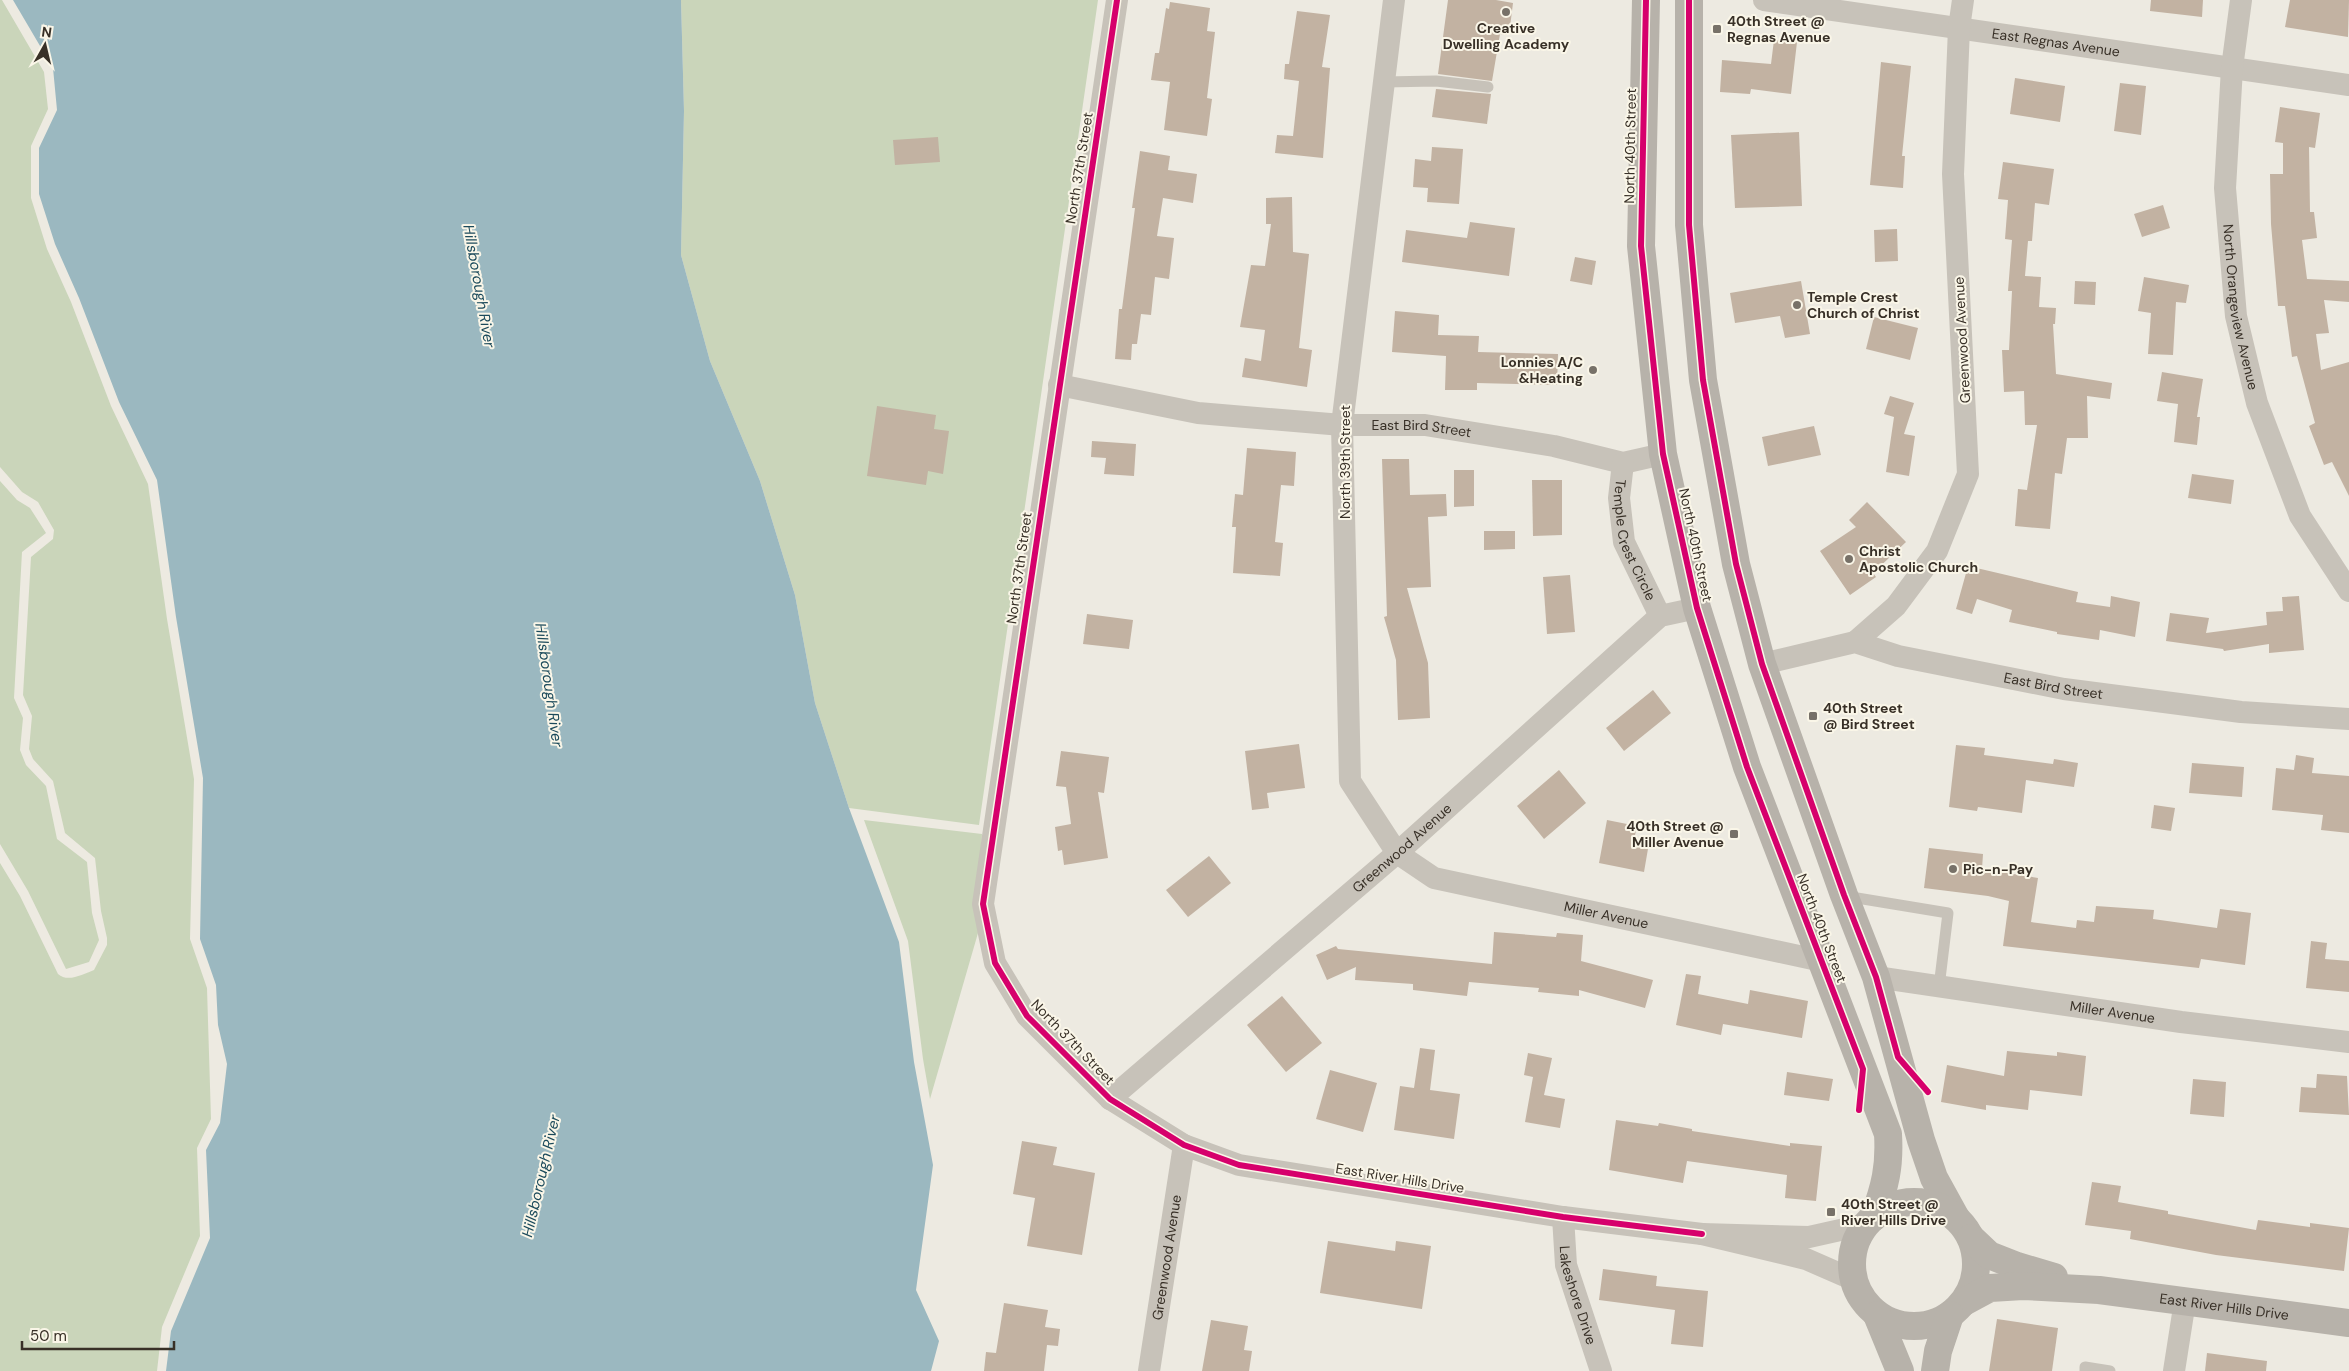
<svg xmlns="http://www.w3.org/2000/svg" width="2349" height="1371" viewBox="0 0 2349 1371" font-family="'DM Sans',sans-serif">
  <rect width="100%" height="100%" fill="#edeae1"/>
  <!-- green -->
  <g fill="#cad5ba">
    <path d="M0 0H2L44 72 48 109 31 146V198L47 249 71 302 111 406 148 484 167 619 194 779 190 939 207 988 211 1119 197 1148 200 1236 162 1327 157 1371H0V863L20 896 58 974C68 983 83 974 94 970L107 945V938L101 911 95 858 65 833 53 781 33 759 29 749 32 716 23 695 31 557 53 539 54 530 38 502 22 492 0 467Z"/>
    <path d="M681 0H1098L979 825 849 808 815 703 795 595 760 481 710 361 681 255 684 111Z"/>
    <path d="M0 481 17 500 30 508 46 533 22 552 14 698 23 718 20 750 26 765 46 786 57 839 87 862 92 913 99 940 89 962 66 969 28 891 0 844Z"/>
    <path d="M864 820 982 834 978 933 930 1099 923 1059 908 941Z"/>
  </g>
  <!-- water -->
  <path fill="#9bb8c0" d="M13 0H681L684 111 681 255 710 361 760 481 795 595 815 703 849 808 899 942 914 1062 933 1165 916 1290 939 1341 931 1371H166L171 1331 210 1238 206 1150 220 1123 227 1064 218 1025 216 985 200 939 203 778 176 617 157 480 119 402 79 298 55 244 39 194V148L57 110 53 68Z"/>
  <!-- building -->
  <g fill="#c2b2a2">
    <path d="M1448 0H1496L1513 3 1509 35 1500 34 1492 81 1438 74Z"/>
    <path d="M2151 0H2203L2202 17 2150 11Z"/>
    <path d="M2290 0H2349L2348 37 2285 27Z"/>
    <path d="M1170 2 1210 8 1207 31 1215 32 1207 98 1212 99 1207 136 1164 130 1170 82 1151 80 1155 53H1159L1166 8 1169 9Z"/>
    <path d="M1297 11 1330 15 1322 67 1330 68 1323 158 1275 153 1277 135 1293 136 1299 81 1284 79 1285 64H1289Z"/>
    <path d="M1774 40 1797 42 1791 94 1751 89 1750 94 1720 92 1722 60 1771 64Z"/>
    <path d="M1881 62 1911 66 1902 156H1905L1903 188 1870 185Z"/>
    <path d="M2015 78 2065 86 2060 122 2010 114Z"/>
    <path d="M2120 83 2146 86 2141 135 2114 131Z"/>
    <path d="M1436 89 1491 94 1487 124 1432 117Z"/>
    <path d="M2280 107 2320 113 2315 148 2309 147 2310 212H2314L2317 238 2302 240 2307 279 2349 281V302L2324 300 2329 333 2316 334 2321 370 2349 362V496L2332 462 2324 465 2309 426 2315 423 2297 356 2292 357 2285 306H2278L2271 224 2270 174H2283V143L2275 142Z"/>
    <path d="M1799 132 1802 206 1735 208 1731 135Z"/>
    <path d="M938 137 940 162 895 165 893 140Z"/>
    <path d="M1432 147 1463 149 1459 204 1427 202 1428 188 1413 187 1415 159 1431 161Z"/>
    <path d="M1140 151 1170 156 1168 170 1197 174 1193 203 1163 198 1157 236 1174 238 1169 279 1155 277 1151 315 1141 314 1137 344H1132L1131 360 1115 359 1119 309H1122L1135 208H1132Z"/>
    <path d="M2003 162 2054 169 2049 205 2035 203 2032 241H2028L2025 276 2041 277 2039 307 2056 308 2055 324H2053L2056 374 2112 383 2110 399 2087 396 2088 438H2067L2062 474 2055 473 2050 529 2015 526 2018 489 2027 490 2037 425H2025L2024 391 2004 392 2002 350H2009L2012 291H2008L2012 240 2005 239 2008 200 1998 199Z"/>
    <path d="M1292 197 1293 252 1309 254 1299 348 1312 350 1307 387 1242 377 1245 358 1261 361 1265 330 1240 327 1251 265 1265 266 1271 224H1266V198Z"/>
    <path d="M2163 205 2170 228 2142 237 2134 214Z"/>
    <path d="M1470 222 1515 228 1509 276 1402 262 1406 230 1467 238Z"/>
    <path d="M1897 229 1898 261 1875 262 1874 230Z"/>
    <path d="M1575 257 1596 261 1592 285 1570 281Z"/>
    <path d="M2144 277 2189 285 2186 303 2176 302 2173 355 2148 354 2151 313 2138 311Z"/>
    <path d="M1801 281 1810 334 1785 338 1780 316 1735 323 1730 293Z"/>
    <path d="M2075 281 2096 282 2095 305 2074 304Z"/>
    <path d="M1395 311 1439 315 1438 335 1479 336 1478 352 1558 354 1557 385 1477 383V390H1445L1446 356 1392 352Z"/>
    <path d="M1874 317 1918 328 1910 360 1866 349Z"/>
    <path d="M2162 372 2203 379 2197 417H2200L2197 445 2174 442 2178 404 2157 401Z"/>
    <path d="M1890 396 1914 403 1904 434 1915 436 1909 476 1886 472 1894 417 1884 414Z"/>
    <path d="M877 406 936 415 934 429 949 431 943 474 928 471 926 485 867 476Z"/>
    <path d="M1814 426 1821 455 1768 466 1762 437Z"/>
    <path d="M1092 441 1136 444 1134 476 1104 474 1106 458 1091 457Z"/>
    <path d="M1247 448 1296 452 1294 486 1281 485 1275 542 1283 543 1280 576 1233 573 1236 527H1232L1235 494 1243 495Z"/>
    <path d="M1382 459H1409L1410 495 1446 494 1447 516 1428 517 1431 587 1407 588 1428 663 1430 718 1398 720 1396 660 1384 617 1387 616Z"/>
    <path d="M1454 470H1474V506L1454 507Z"/>
    <path d="M2192 474 2234 480 2231 504 2188 498Z"/>
    <path d="M1532 480H1562V535L1533 536Z"/>
    <path d="M1867 502 1906 542 1873 573 1876 577 1850 595 1820 551 1856 527 1849 520Z"/>
    <path d="M1484 531H1515V549L1484 550Z"/>
    <path d="M1968 566 2078 592 2076 602 2110 607 2111 596 2140 602 2135 637 2100 630 2099 640 2057 634V632L2009 622 2012 610 1977 599 1972 614 1956 609Z"/>
    <path d="M1570 575 1575 632 1547 634 1543 577Z"/>
    <path d="M2299 596 2304 650 2269 653V644L2224 651 2223 649 2166 641 2170 613 2209 618 2206 633 2267 625 2266 612 2283 611 2282 597Z"/>
    <path d="M1087 614 1133 620 1129 649 1083 644Z"/>
    <path d="M1653 690 1671 713 1624 751 1606 728Z"/>
    <path d="M1299 744 1305 788 1267 793 1269 808 1252 810 1245 751Z"/>
    <path d="M1956 745 1985 748 1984 755 2053 764 2054 759 2078 763 2074 787 2026 780 2022 813 1978 807 1977 811 1949 807Z"/>
    <path d="M1061 751 1109 757 1104 793 1098 792 1108 858 1064 865 1062 850 1058 851 1055 827 1071 824 1066 787 1056 786Z"/>
    <path d="M2296 755 2314 758 2312 773 2349 776V833L2321 830 2323 815 2272 810 2276 768 2294 770Z"/>
    <path d="M2192 763 2244 767 2242 797 2189 793Z"/>
    <path d="M1559 770 1586 803 1544 839 1517 806Z"/>
    <path d="M2154 805 2175 808 2171 831 2151 828Z"/>
    <path d="M1607 820 1637 826 1634 840 1649 843 1644 872 1599 863Z"/>
    <path d="M1929 848 1983 854 1982 869 2038 878 2031 922 2076 928 2077 920 2094 922 2096 906 2154 910 2153 919 2217 928 2220 909 2251 913 2245 965 2201 959 2199 968 2003 946 2009 901 1988 896 1924 888Z"/>
    <path d="M1209 856 1231 883 1188 917 1166 890Z"/>
    <path d="M1494 932 1556 937 1557 933 1583 935 1581 961 1653 980 1645 1008 1579 990V996L1538 992 1539 988 1469 982 1467 996 1413 990V984L1355 980 1356 967 1327 980 1316 955 1336 946 1338 949 1492 964Z"/>
    <path d="M2311 941 2327 943 2325 959 2349 961V992L2306 988Z"/>
    <path d="M1686 974 1701 976 1698 994 1748 1004 1750 990 1808 1001 1802 1038 1723 1024 1721 1035 1676 1025Z"/>
    <path d="M1282 996 1322 1043 1286 1072 1247 1025Z"/>
    <path d="M1420 1048 1435 1050 1430 1090 1460 1094 1454 1139 1394 1130 1400 1086 1414 1088Z"/>
    <path d="M2007 1051 2057 1056V1052L2086 1056 2082 1096 2030 1090 2028 1110 1986 1105V1110L1941 1102 1947 1065 2004 1076Z"/>
    <path d="M1528 1053 1552 1058 1544 1095 1565 1099 1560 1128 1525 1122 1533 1077 1524 1075Z"/>
    <path d="M1330 1070 1377 1083 1363 1132 1316 1119Z"/>
    <path d="M1787 1072 1833 1079 1829 1101 1784 1095Z"/>
    <path d="M2317 1074 2347 1076 2349 1115 2299 1112 2301 1087 2316 1088Z"/>
    <path d="M2193 1079 2226 1082 2224 1117 2190 1114Z"/>
    <path d="M1616 1120 1658 1126 1659 1123 1692 1129V1131L1790 1146V1143L1822 1146 1816 1201 1785 1198 1787 1175 1687 1161 1683 1183 1609 1170Z"/>
    <path d="M1022 1141 1057 1147 1053 1165 1095 1173 1082 1255 1027 1246 1035 1198 1013 1194Z"/>
    <path d="M2092 1182 2121 1186 2118 1202 2168 1211V1214L2256 1230 2258 1220 2310 1227V1223L2349 1228 2344 1271 2216 1255 2130 1239 2131 1231 2085 1225Z"/>
    <path d="M1328 1241 1395 1251 1396 1241 1431 1246 1422 1309 1320 1293Z"/>
    <path d="M1603 1269 1657 1276 1656 1286 1708 1291 1703 1347 1671 1344 1675 1310 1599 1300Z"/>
    <path d="M1004 1303 1048 1310 1045 1327 1060 1329 1058 1346 1047 1345 1044 1371H984L986 1352 996 1353Z"/>
    <path d="M1997 1319 2058 1328 2052 1371H1989Z"/>
    <path d="M1211 1320 1248 1326 1244 1350 1252 1351 1249 1371H1202Z"/>
    <path d="M2207 1353 2267 1361 2266 1371H2205Z"/>
  </g>
  <g fill="none" stroke-linecap="round" stroke-linejoin="round">
    <!-- lane -->
    <g stroke="#c7c2b9" stroke-width="11">
      <path d="M1384 82 1436 81 1488 87"/>
      <path d="M1845 896 1948 913 1939 987"/>
      <path d="M2085 1371V1367L2110 1371"/>
    </g>
    <!-- street -->
    <g stroke="#c7c2b9" stroke-width="22">
      <path d="M1117 0 983 904 995 963 1027 1016 1110 1099 1184 1145 1239 1165 1563 1217 1702 1234"/>
      <path id="s1" d="M1394 0 1342 425 1350 781 1397 853 1434 878 1822 961"/>
      <path id="s2" d="M1764 0 2349 85"/>
      <path id="s3" d="M2241 0 2232 68 2225 188 2236 316 2257 403 2300 516 2349 591"/>
      <path id="s4" d="M1059 385 1198 413 1342 425H1425L1554 446 1623 463 1663 454"/>
      <path id="s5" d="M1623 463 1619 498 1624 542 1660 616"/>
      <path d="M1855 642 1896 606 1937 551 1968 474 1953 174 1959 28 1963 0"/>
      <path id="s6" d="M1762 664 1855 642 1898 656 2064 689 2241 712 2349 719"/>
      <path id="s7" d="M1876 977 2181 1022 2349 1042"/>
      <path id="s8" d="M1110 1099 1397 853 1660 616 1697 608"/>
      <path id="s9" d="M1563 1217 1566 1265 1601 1371"/>
      <path d="M1854 1280 1806 1259 1702 1234 1809 1237 1867 1224"/>
      <path id="s10" d="M1149 1371 1184 1145"/>
      <path d="M2174 1371 2185 1301"/>
    </g>
    <!-- secondary -->
    <g stroke="#b7b2aa" stroke-width="28">
      <path d="M1646 0 1641 246 1663 454 1697 608 1747 767 1888 1134C1890 1167 1885 1186 1874 1217"/>
      <path d="M1689 0V225L1703 380 1736 564 1762 664 1844 895 1876 977 1921 1140 1934 1178 1956 1218"/>
      <circle cx="1914" cy="1264" r="62"/>
      <path d="M1971 1238 1989 1255 2017 1266 2054 1277"/>
      <path id="s11" d="M1964 1302 1990 1288 2023 1286 2099 1290 2349 1323"/>
      <path d="M1877 1315 1900 1371"/>
      <path d="M1935 1371 1938 1351 1950 1315"/>
    </g>
    <defs>
      <g id="cycleway">
        <path d="M1117 0 983 904 995 963 1027 1016 1110 1099 1184 1145 1239 1165 1563 1217 1702 1234"/>
        <path d="M1646 0 1641 246 1663 454 1697 608 1747 767 1863 1069 1859 1110"/>
        <path d="M1689 0V225L1703 380 1736 564 1762 664 1844 895 1876 977 1898 1057 1928 1092"/>
      </g>
    </defs>
    <!-- cycleway casing -->
    <use href="#cycleway" stroke="#faf6e8" stroke-width="9"/>
    <!-- cycleway -->
    <use href="#cycleway" stroke="#d6006c" stroke-width="6"/>
  </g>
  <!-- markers -->
  <g fill="#777168" stroke="#faf6e8" stroke-width="2">
    <circle cx="1506" cy="12" r="5"/>
    <rect x="1712" y="24" width="10" height="10" rx="2.5"/>
    <circle cx="1797" cy="305" r="5"/>
    <circle cx="1593" cy="370" r="5"/>
    <circle cx="1849" cy="559" r="5"/>
    <rect x="1808" y="711" width="10" height="10" rx="2.5"/>
    <rect x="1729" y="829" width="10" height="10" rx="2.5"/>
    <circle cx="1953" cy="869" r="5"/>
    <rect x="1826" y="1207" width="10" height="10" rx="2.5"/>
  </g>
  <g text-anchor="middle" stroke-width="4" stroke-linejoin="round" paint-order="stroke">
    <!-- poi labels -->
    <g font-size="14" font-weight="bold" fill="#383027" stroke="#faf6e8" text-anchor="start">
      <text x="1727" y="26">40th Street @<tspan x="1727" dy="16">Regnas Avenue</tspan></text>
      <text x="1506" y="33" text-anchor="middle">Creative<tspan x="1506" dy="16">Dwelling Academy</tspan></text>
      <text x="1807" y="302">Temple Crest<tspan x="1807" dy="16">Church of Christ</tspan></text>
      <text x="1583" y="367" text-anchor="end">Lonnies A/C<tspan x="1583" dy="16">&amp;Heating</tspan></text>
      <text x="1859" y="556">Christ<tspan x="1859" dy="16">Apostolic Church</tspan></text>
      <text x="1823" y="713">40th Street<tspan x="1823" dy="16">@ Bird Street</tspan></text>
      <text x="1724" y="831" text-anchor="end">40th Street @<tspan x="1724" dy="16">Miller Avenue</tspan></text>
      <text x="1963" y="874">Pic-n-Pay</text>
      <text x="1841" y="1209">40th Street @<tspan x="1841" dy="16">River Hills Drive</tspan></text>
    </g>
    <!-- street labels -->
    <g font-size="14" fill="#383027" stroke="#faf6e8">
      <text dy="5" stroke="none"><textPath href="#s2" startOffset="295">East Regnas Avenue</textPath></text>
      <text transform="translate(1630 146) rotate(-89)" y="5">North 40th Street</text>
      <text transform="translate(1079 168) rotate(-81)" y="5">North 37th Street</text>
      <text dy="5" stroke="none"><textPath href="#s3" startOffset="309">North Orangeview Avenue</textPath></text>
      <text transform="translate(1962 340) rotate(-93)" y="5">Greenwood Avenue</text>
      <text dy="5" stroke="none"><textPath href="#s4" startOffset="366">East Bird Street</textPath></text>
      <text transform="translate(1345 462) rotate(-90)" y="5">North 39th Street</text>
      <text dy="5" stroke="none"><textPath href="#s5" startOffset="80">Temple Crest Circle</textPath></text>
      <text transform="translate(1696 545) rotate(78)" y="5">North 40th Street</text>
      <text transform="translate(1019 568) rotate(-82)" y="5">North 37th Street</text>
      <text dy="5" stroke="none"><textPath href="#s6" startOffset="299">East Bird Street</textPath></text>
      <text dy="5" stroke="none"><textPath href="#s8" startOffset="385">Greenwood Avenue</textPath></text>
      <text dy="5" stroke="none"><textPath href="#s1" startOffset="1091">Miller Avenue</textPath></text>
      <text transform="translate(1822 928) rotate(69)" y="5">North 40th Street</text>
      <text dy="5" stroke="none"><textPath href="#s7" startOffset="239">Miller Avenue</textPath></text>
      <text transform="translate(1073 1042) rotate(46)" y="5">North 37th Street</text>
      <text transform="translate(1400 1178) rotate(9)" y="5">East River Hills Drive</text>
      <text dy="5" stroke="none"><textPath href="#s10" startOffset="115">Greenwood Avenue</textPath></text>
      <text dy="5" stroke="none"><textPath href="#s9" startOffset="80">Lakeshore Drive</textPath></text>
      <text dy="5" stroke="none"><textPath href="#s11" startOffset="265">East River Hills Drive</textPath></text>
    </g>
    <!-- water labels -->
    <g font-size="15" font-style="italic" fill="#1b4a5b" stroke="#faf6e8">
      <text transform="translate(479 286) rotate(80)" y="5">Hillsborough River</text>
      <text transform="translate(549 685) rotate(82)" y="5">Hillsborough River</text>
      <text transform="translate(541 1176) rotate(-77)" y="5">Hillsborough River</text>
    </g>
  </g>
  <!-- north arrow -->
  <g transform="translate(45 45) rotate(8)" stroke="#faf6e8" stroke-width="4" paint-order="stroke">
  <path d="M0-4L9 19L0 12L-9 19Z" fill="#383027"/>
  <text y="-8" font-size="14" font-weight="bold" text-anchor="middle" fill="#383027">N</text>
  </g>
  <!-- scale -->
  <path d="M22 1341v8h152v-8" fill="none" stroke="#383027" stroke-width="2.5"/>
  <text x="30" y="1341" font-size="15" fill="#383027" stroke="#faf6e8" stroke-width="4" paint-order="stroke">50 m</text>
</svg>
